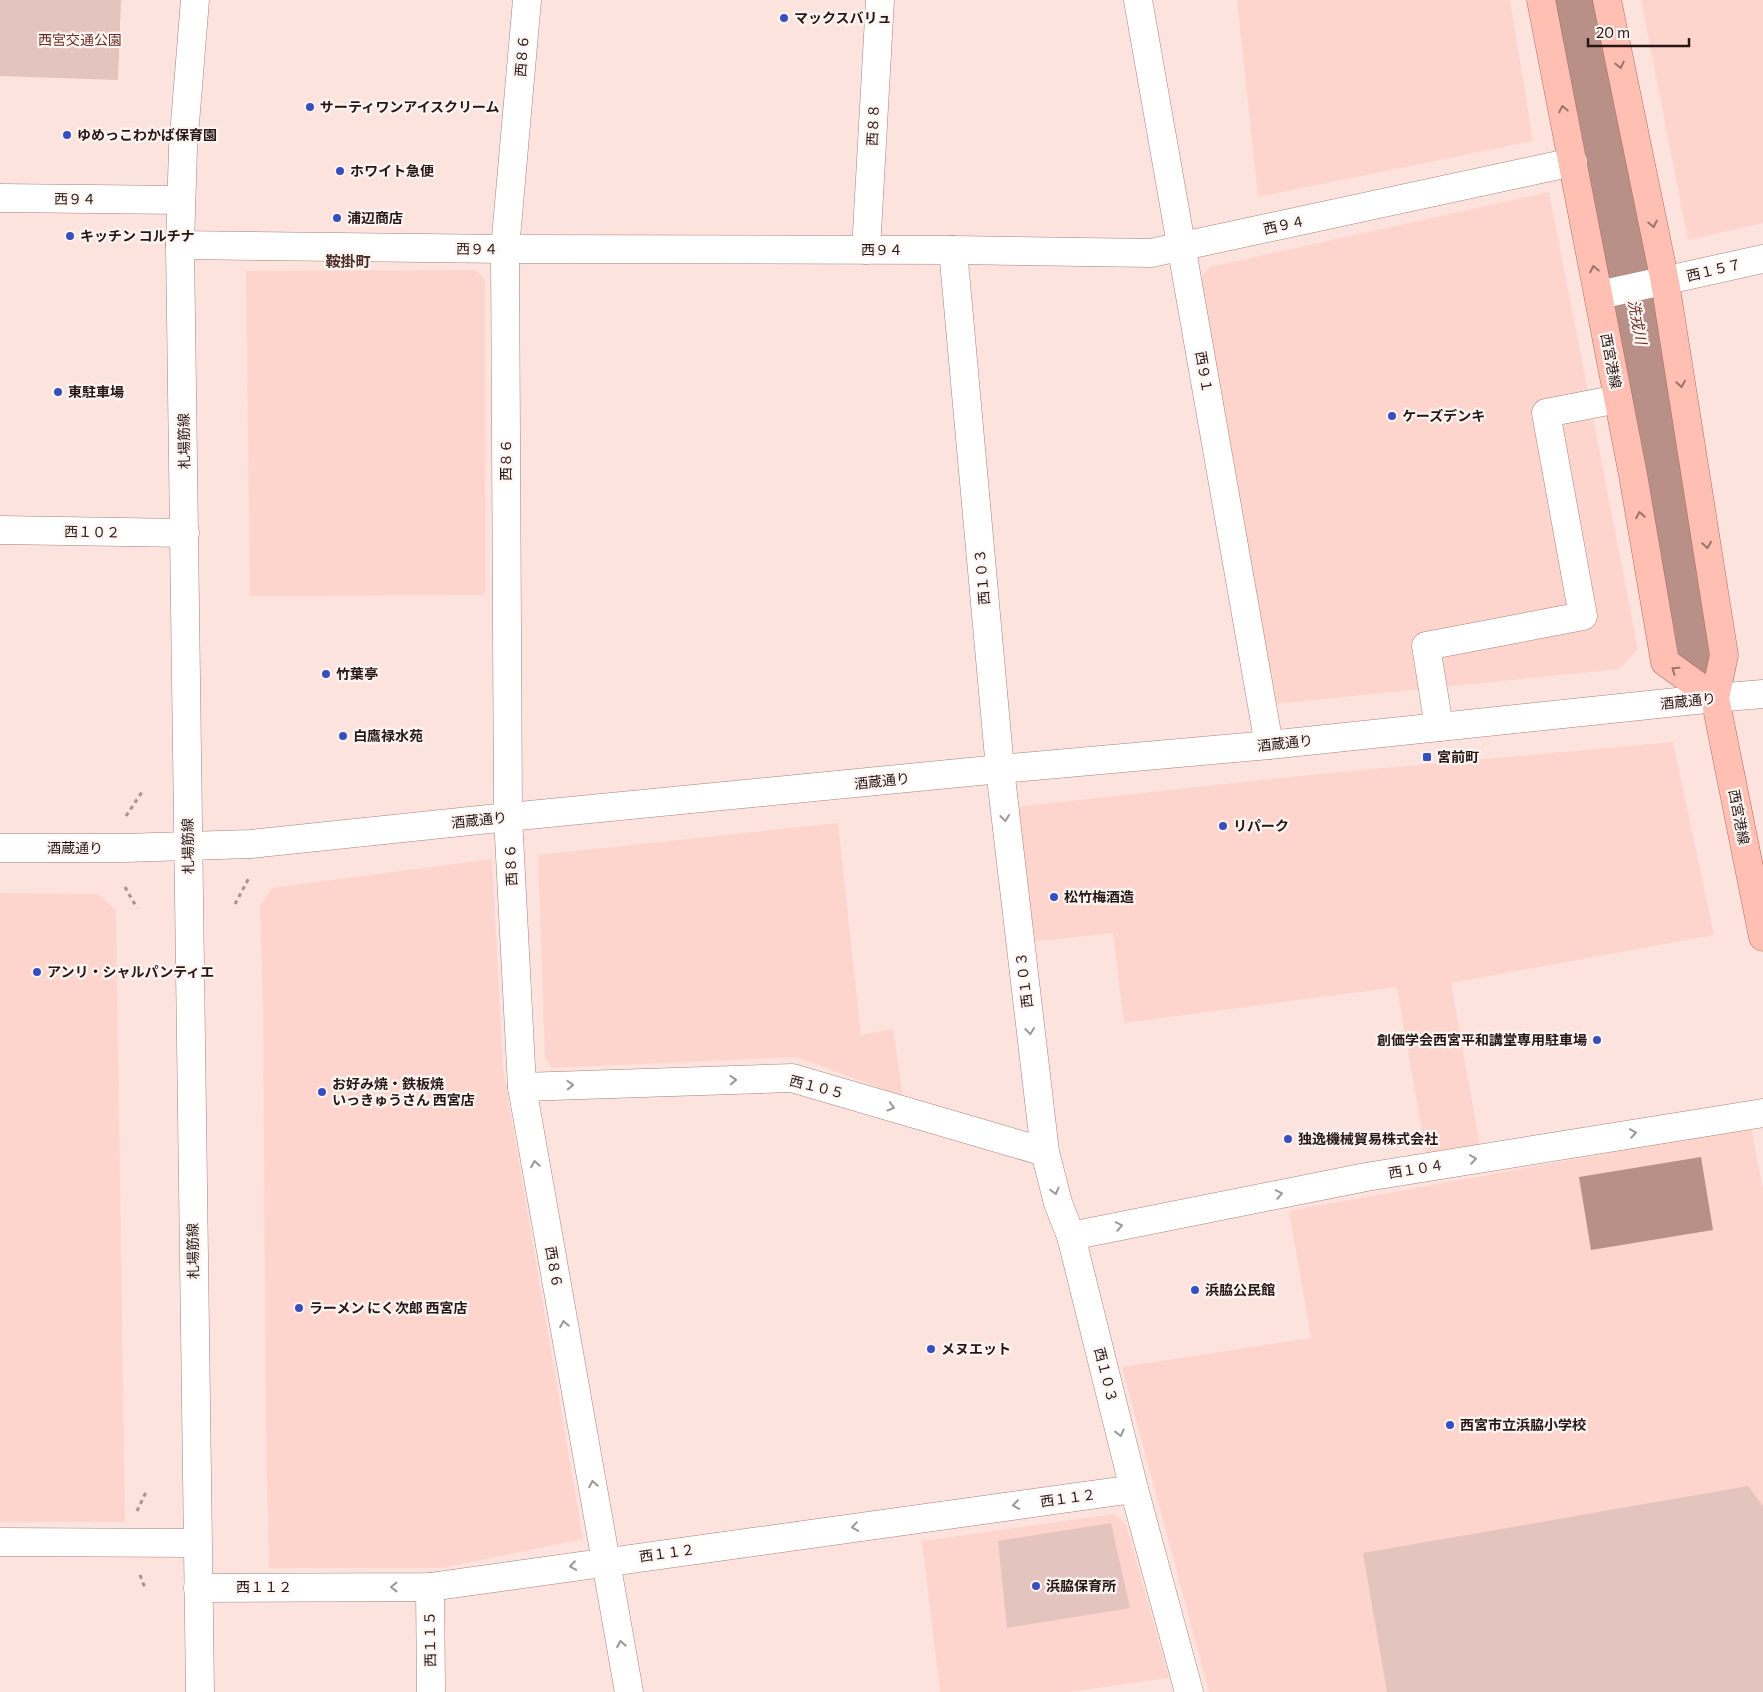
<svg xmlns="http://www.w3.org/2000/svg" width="1763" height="1692" viewBox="0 0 1763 1692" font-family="Commissioner,'Noto Sans JP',sans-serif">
  <rect width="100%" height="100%" fill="#fde3de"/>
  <!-- built -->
  <g fill="#fed5cc">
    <path d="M1237 0H1510L1533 141 1258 197Z"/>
    <path d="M1641 0H1763V223L1688 240Z"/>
    <path d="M1549 192 1638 649 1619 669 1274 704 1199 280 1210 267Z"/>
    <path d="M475 270 485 280V595L250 596 246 271Z"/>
    <path d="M1673 742 1714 935 1451 983 1480 1146 1426 1155 1397 987 1124 1023 1113 933 1029 942 1014 807 1319 774Z"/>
    <path d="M838 823 861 1035 893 1029 903 1097 797 1057 552 1068 545 1057 538 855Z"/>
    <path d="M492 859 503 1068 583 1539 442 1568H269L266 1429 263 1009 260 905 272 888Z"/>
    <path d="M0 893 98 894 116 910 125 1522H0Z"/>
    <path d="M1751 1127 1763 1189V1692H1209L1122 1367 1311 1338 1289 1211Z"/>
    <path d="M1114 1514 1126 1524 1169 1678 1067 1692H940L922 1541Z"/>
  </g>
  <!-- green -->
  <g fill="#e4c4be">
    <path d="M0 0H121L118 80 0 76Z"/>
    <path d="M1748 1486 1763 1506V1692H1387L1363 1553Z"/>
    <path d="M1111 1523 1130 1608 1007 1628 998 1541Z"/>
  </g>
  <!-- water -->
  <path fill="#b89088" d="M1701 1157 1713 1230 1591 1250 1579 1177Z"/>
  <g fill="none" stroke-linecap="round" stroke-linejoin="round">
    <!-- river -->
    <path stroke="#b89088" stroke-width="61" d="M1577 0 1696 644"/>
    <defs>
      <g id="minor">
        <path d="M195 0 183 148 180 245 200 1692"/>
        <path d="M527 0 505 249 508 817 522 1087 629 1692"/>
        <path d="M1138 0 1269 745"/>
        <path d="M0 198 181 200"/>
        <path d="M180 245 505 249 953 250 1151 253 1573 162"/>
        <path d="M866 250 880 0"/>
        <path d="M953 250 1000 769 1045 1152 1058 1203 1071 1236 1134 1489 1189 1692"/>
        <path d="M1599 295 1763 259"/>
        <path d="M0 530 185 533"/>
        <path d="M1439 727 1426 646 1583 616 1546 413 1618 399"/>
        <path d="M0 848H124L251 844 508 817 1000 769 1269 745 1715 698 1763 694"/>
        <path d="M522 1087 792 1078 1045 1152"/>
        <path d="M1071 1236 1366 1177 1763 1113"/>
        <path d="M0 1542 197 1543"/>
        <path d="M430 1587 431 1692"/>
        <path d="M198 1588 430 1587 1134 1489"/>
      </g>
      <g id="major">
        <path d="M1541 0 1633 475 1665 662 1715 698"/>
        <path d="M1607 0 1665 282 1724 655 1715 698 1763 937"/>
      </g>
    </defs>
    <!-- minor casing -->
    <use href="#minor" stroke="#a88179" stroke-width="29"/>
    <!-- major casing -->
    <use href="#major" stroke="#b3695b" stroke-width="29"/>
    <!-- path -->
    <g stroke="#a8928e" stroke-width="3" stroke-dasharray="4 4" stroke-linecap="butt">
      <path d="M126 816 142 792"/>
      <path d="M125 887 137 908"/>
      <path d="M235 904 250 876"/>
      <path d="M137 1511 146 1492"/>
      <path d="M140 1575 145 1588"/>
    </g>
    <!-- minor -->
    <use href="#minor" stroke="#fff" stroke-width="28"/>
    <!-- major -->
    <use href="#major" stroke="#ffbfb3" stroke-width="28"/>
  </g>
  <!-- one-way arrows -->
  <defs><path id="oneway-chevron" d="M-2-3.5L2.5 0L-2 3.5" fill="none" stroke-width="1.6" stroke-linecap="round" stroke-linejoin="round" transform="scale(1.25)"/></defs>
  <g stroke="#9d736b">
    <use href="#oneway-chevron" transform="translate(1620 65) rotate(78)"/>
    <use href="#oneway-chevron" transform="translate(1563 109) rotate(-101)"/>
    <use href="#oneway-chevron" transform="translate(1653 224) rotate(78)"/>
    <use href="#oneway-chevron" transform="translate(1594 269) rotate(-101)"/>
    <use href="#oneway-chevron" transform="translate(1681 384) rotate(81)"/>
    <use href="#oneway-chevron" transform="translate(1640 515) rotate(-100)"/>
    <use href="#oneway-chevron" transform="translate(1707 545) rotate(81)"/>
    <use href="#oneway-chevron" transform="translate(1675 670) rotate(-145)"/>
  </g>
  <g stroke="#9d9795">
    <use href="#oneway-chevron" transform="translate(1005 818) rotate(83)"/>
    <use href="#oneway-chevron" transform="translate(1030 1031) rotate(83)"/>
    <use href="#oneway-chevron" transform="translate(733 1080) rotate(-2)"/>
    <use href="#oneway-chevron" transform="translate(570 1085) rotate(-2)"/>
    <use href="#oneway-chevron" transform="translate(891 1107) rotate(16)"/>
    <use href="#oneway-chevron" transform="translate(1633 1133) rotate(-9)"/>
    <use href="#oneway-chevron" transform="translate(1473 1159) rotate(-9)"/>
    <use href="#oneway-chevron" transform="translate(535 1164) rotate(-100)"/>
    <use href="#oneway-chevron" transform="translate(1055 1191) rotate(75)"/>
    <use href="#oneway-chevron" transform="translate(1279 1194) rotate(-11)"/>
    <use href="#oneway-chevron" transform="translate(1119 1226) rotate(-11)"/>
    <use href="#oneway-chevron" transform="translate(564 1324) rotate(-100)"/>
    <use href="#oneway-chevron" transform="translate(1120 1433) rotate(76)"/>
    <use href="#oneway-chevron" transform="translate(593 1484) rotate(-100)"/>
    <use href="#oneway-chevron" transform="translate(1016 1505) rotate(172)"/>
    <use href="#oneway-chevron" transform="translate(855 1527) rotate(172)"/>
    <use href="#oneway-chevron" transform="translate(573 1566) rotate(172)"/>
    <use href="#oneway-chevron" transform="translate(394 1587) rotate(180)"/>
    <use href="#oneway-chevron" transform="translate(621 1644) rotate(-100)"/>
  </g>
  <!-- markers -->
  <g fill="#364ec0" stroke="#fef5f3" stroke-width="2">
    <circle cx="784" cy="18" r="5"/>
    <circle cx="310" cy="107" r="5"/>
    <circle cx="67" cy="135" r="5"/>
    <circle cx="340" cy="171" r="5"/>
    <circle cx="337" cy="218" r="5"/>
    <circle cx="70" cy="236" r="5"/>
    <circle cx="58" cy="392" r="5"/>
    <circle cx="1392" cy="416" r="5"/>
    <circle cx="326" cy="674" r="5"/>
    <circle cx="343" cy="736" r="5"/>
    <rect x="1422" y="752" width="10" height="10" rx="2.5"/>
    <circle cx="1223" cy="826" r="5"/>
    <circle cx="1054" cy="897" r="5"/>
    <circle cx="37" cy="972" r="5"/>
    <circle cx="1597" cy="1040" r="5"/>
    <circle cx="322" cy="1092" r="5"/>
    <circle cx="1288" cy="1139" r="5"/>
    <circle cx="1195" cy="1290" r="5"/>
    <circle cx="299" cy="1308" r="5"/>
    <circle cx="931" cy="1349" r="5"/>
    <circle cx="1450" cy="1425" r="5"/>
    <circle cx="1036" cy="1586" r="5"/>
  </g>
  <g text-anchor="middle" stroke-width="4.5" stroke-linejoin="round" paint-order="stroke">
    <!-- poi labels -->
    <g font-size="14" font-weight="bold" fill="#261714" stroke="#fef5f3" text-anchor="start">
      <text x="794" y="23">マックスバリュ</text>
      <text x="320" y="112">サーティワンアイスクリーム</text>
      <text x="77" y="140">ゆめっこわかば保育園</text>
      <text x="350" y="176">ホワイト急便</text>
      <text x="347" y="223">浦辺商店</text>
      <text x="80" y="241">キッチン コルチナ</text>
      <text x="68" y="397">東駐車場</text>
      <text x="1402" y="421">ケーズデンキ</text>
      <text x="336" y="679">竹葉亭</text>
      <text x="353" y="741">白鷹禄水苑</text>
      <text x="1437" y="762">宮前町</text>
      <text x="1233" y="831">リパーク</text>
      <text x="1064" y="902">松竹梅酒造</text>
      <text x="47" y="977">アンリ・シャルパンティエ</text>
      <text x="1587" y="1045" text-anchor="end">創価学会西宮平和講堂専用駐車場</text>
      <text x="332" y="1089">お好み焼・鉄板焼<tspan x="332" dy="16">いっきゅうさん 西宮店</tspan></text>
      <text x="1298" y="1144">独逸機械貿易株式会社</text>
      <text x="1205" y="1295">浜脇公民館</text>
      <text x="309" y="1313">ラーメン にく次郎 西宮店</text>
      <text x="941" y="1354">メヌエット</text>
      <text x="1460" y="1430">西宮市立浜脇小学校</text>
      <text x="1046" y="1591">浜脇保育所</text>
    </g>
    <!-- park labels -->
    <g font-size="14" fill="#642e24" stroke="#fef5f3">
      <text x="80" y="45">西宮交通公園</text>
    </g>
    <!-- street labels -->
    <g font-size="14" fill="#261714" stroke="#fef5f3">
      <text transform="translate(522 56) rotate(-85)" y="5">西８６</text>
      <text transform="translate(873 125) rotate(-87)" y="5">西８８</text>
      <text transform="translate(75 199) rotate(1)" y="5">西９４</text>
      <text transform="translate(1284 225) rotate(-12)" y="5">西９４</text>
      <text transform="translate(477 249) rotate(1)" y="5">西９４</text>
      <text x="882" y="255">西９４</text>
      <text transform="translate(1714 270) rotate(-13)" y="5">西１５７</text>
      <text transform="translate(1611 361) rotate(79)" y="5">西宮港線</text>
      <text transform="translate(1204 372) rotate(80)" y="5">西９１</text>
      <text transform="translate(184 441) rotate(-91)" y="5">札場筋線</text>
      <text transform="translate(506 460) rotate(-90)" y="5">西８６</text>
      <text transform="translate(92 532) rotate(1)" y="5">西１０２</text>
      <text transform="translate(982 577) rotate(-95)" y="5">西１０３</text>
      <text transform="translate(1688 701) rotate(-6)" y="5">酒蔵通り</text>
      <text transform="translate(1285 743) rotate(-6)" y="5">酒蔵通り</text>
      <text transform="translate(882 781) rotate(-6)" y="5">酒蔵通り</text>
      <text transform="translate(1739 817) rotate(79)" y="5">西宮港線</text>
      <text transform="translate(479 820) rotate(-6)" y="5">酒蔵通り</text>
      <text transform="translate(188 846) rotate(-91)" y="5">札場筋線</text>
      <text x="75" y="853">酒蔵通り</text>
      <text transform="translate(511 865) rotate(-93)" y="5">西８６</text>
      <text transform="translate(1024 980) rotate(-97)" y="5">西１０３</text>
      <text transform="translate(817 1087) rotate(14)" y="5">西１０５</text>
      <text transform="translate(1416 1169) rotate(-9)" y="5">西１０４</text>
      <text transform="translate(193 1251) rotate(-91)" y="5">札場筋線</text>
      <text transform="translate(554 1267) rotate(80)" y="5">西８６</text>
      <text transform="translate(1106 1375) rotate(76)" y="5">西１０３</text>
      <text transform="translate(1068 1498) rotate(-8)" y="5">西１１２</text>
      <text transform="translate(667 1553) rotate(-8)" y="5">西１１２</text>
      <text x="264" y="1592">西１１２</text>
      <text transform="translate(430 1639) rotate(-91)" y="5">西１１５</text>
    </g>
    <!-- neighbourhood labels -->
    <g font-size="15" font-weight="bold" fill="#4d2c26" stroke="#fef5f3">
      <text x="348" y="267">鞍掛町</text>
    </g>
    <!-- water labels -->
    <g font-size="15" font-style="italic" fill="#6c352b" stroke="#fef5f3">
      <text transform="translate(1637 322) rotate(80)" y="5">洗戎川</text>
    </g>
  </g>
  <!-- scale -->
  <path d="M1588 38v8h101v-8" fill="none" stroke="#261714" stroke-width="2.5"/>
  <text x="1596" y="38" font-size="15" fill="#261714" stroke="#fef5f3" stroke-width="4" paint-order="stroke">20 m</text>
</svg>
